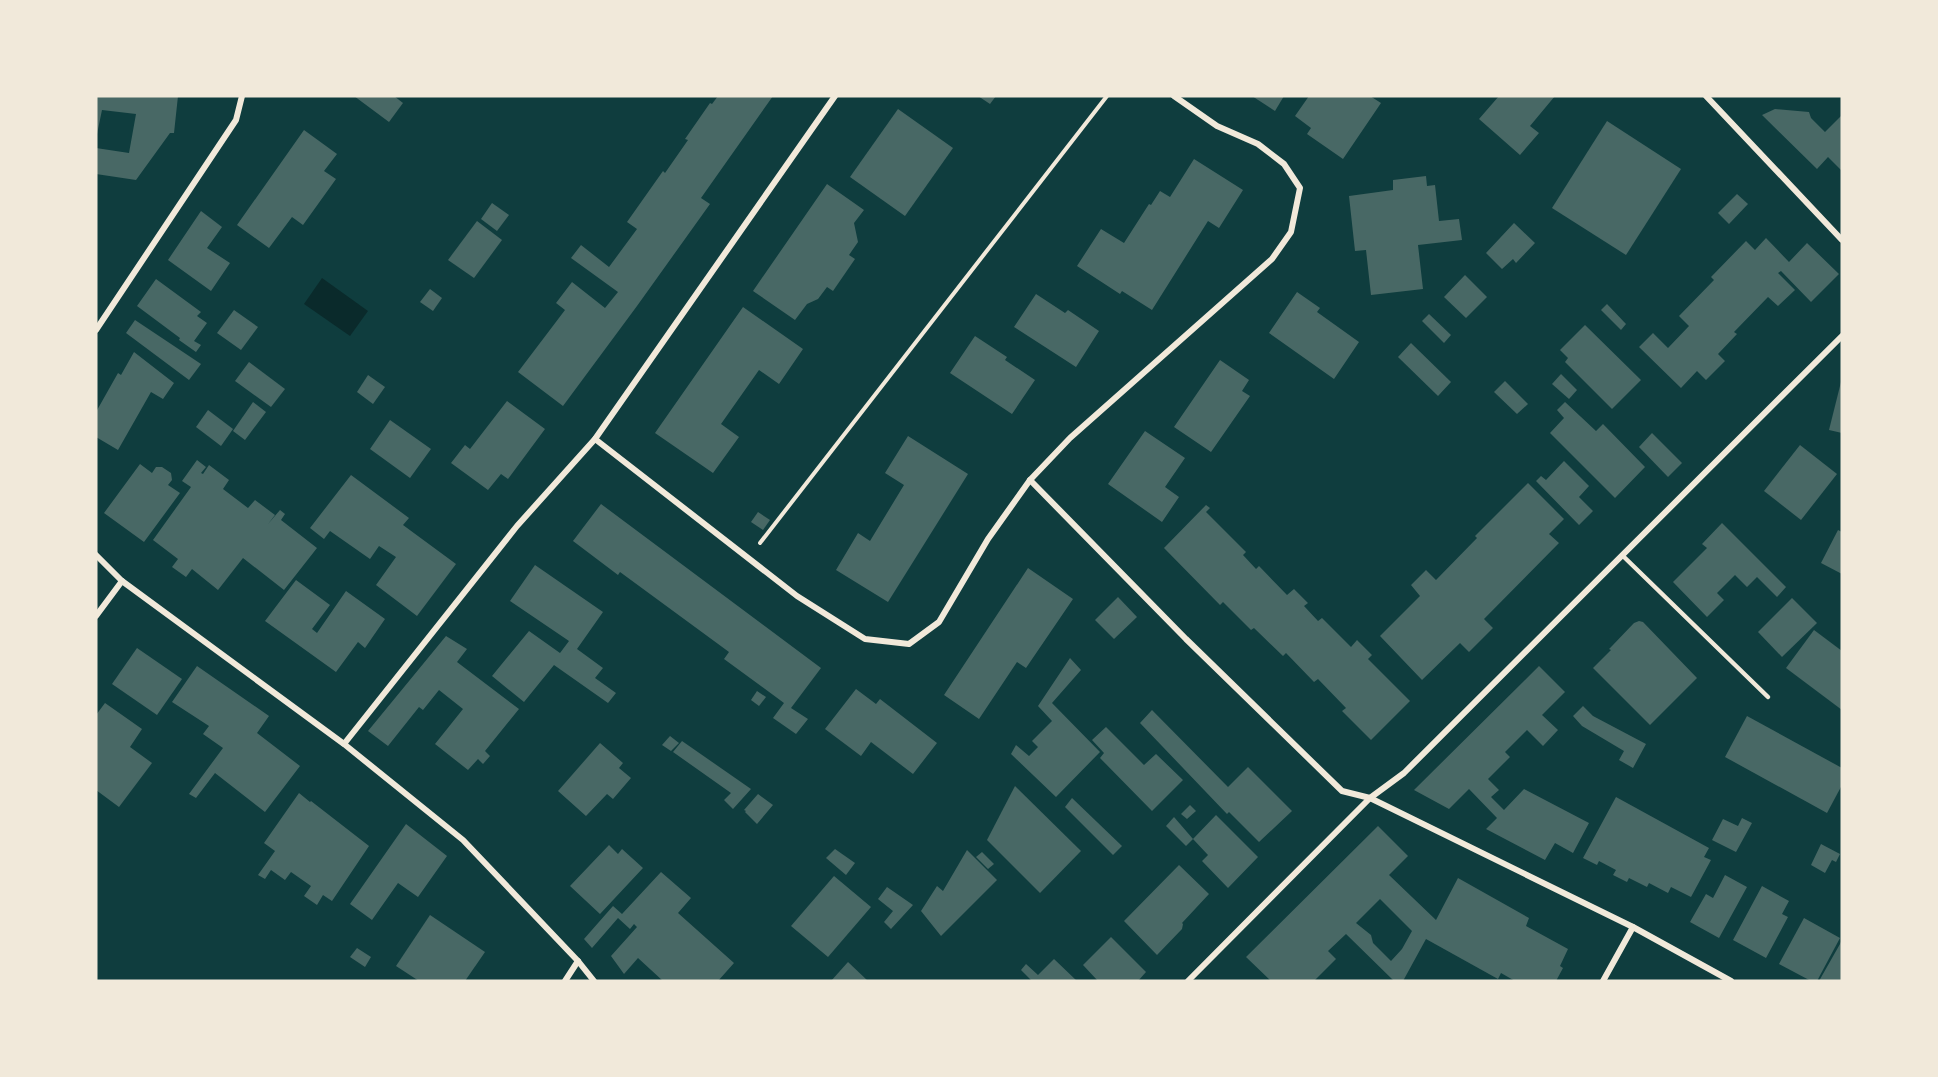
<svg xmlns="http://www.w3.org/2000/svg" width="1938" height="1077" viewBox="0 0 1938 1077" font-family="Ubuntu,sans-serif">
  <rect width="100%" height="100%" fill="#0f3d3e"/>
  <!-- water -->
  <path fill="#0a2a2b" d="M322 278 368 311 350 336 304 304Z"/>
  <!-- building -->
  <g fill="#486865" fill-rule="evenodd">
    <path d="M96 96H178L174 133H170L136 180 96 174V148L129 153 136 114 102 110 96 139Z"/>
    <path d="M354 96H394L403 103 389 122Z"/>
    <path d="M718 96H773L701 198 710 204 637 306 563 406 518 372 565 310 556 303 572 282 605 308 618 292 571 258 581 245 609 267 637 229 627 222 663 171 665 173 688 140 685 139 710 103 712 104Z"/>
    <path d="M978 96H996L990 104Z"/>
    <path d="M1252 96H1284L1275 111Z"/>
    <path d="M1309 96H1370L1381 103 1343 159 1307 134 1311 128 1295 116Z"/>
    <path d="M1499 96H1555L1530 126 1539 133 1520 155 1479 119Z"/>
    <path d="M898 109 953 148 905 216 850 177Z"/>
    <path d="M1775 109 1809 112 1811 118 1825 132 1842 115V171L1828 157 1817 169 1762 115Z"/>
    <path d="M1607 121 1681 169 1626 255 1552 208Z"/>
    <path d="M304 130 337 154 324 171 336 179 303 225 292 217 269 248 237 225Z"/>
    <path d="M1194 159 1243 190 1219 228 1208 221 1152 310 1122 291 1120 294 1077 266 1101 229 1124 243 1149 204 1151 205 1160 191 1170 197Z"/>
    <path d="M1426 176 1427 186 1435 185 1439 221 1459 219 1462 240 1418 245 1423 289 1371 295 1366 250 1355 251 1349 196 1393 190V180Z"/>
    <path d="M827 184 864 210 854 223 858 242 849 255 855 259 833 291 827 287 818 299 807 304 795 320 753 291Z"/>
    <path d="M1737 194 1748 204 1729 224 1718 213Z"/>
    <path d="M492 203 509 215 497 231 481 219Z"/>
    <path d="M201 211 222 227 207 248 230 263 211 291 168 260Z"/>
    <path d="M477 221 502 240 474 278 448 260Z"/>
    <path d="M1514 223 1535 243 1516 263 1513 259 1502 269 1486 253Z"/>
    <path d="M1766 238 1789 262 1807 243 1839 274 1811 302 1781 271 1778 273 1795 290 1778 306 1768 297 1734 332 1737 334 1718 354 1725 361 1706 380 1697 371 1681 388 1639 347 1653 333 1668 348 1689 326 1679 316 1714 280 1711 277 1746 241 1755 250Z"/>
    <path d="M1465 275 1487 297 1466 318 1444 297Z"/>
    <path d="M156 279 201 312 197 316 207 323 194 341 201 345 196 352 179 340 180 338 137 306Z"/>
    <path d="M430 289 442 298 433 311 420 302Z"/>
    <path d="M1297 292 1320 308 1317 312 1359 342 1334 379 1269 333Z"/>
    <path d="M1036 294 1065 313 1068 310 1099 331 1076 367 1014 327Z"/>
    <path d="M1607 304 1626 324 1621 330 1601 310Z"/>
    <path d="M743 307 803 349 779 384 759 370 721 424 739 437 713 473 655 433Z"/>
    <path d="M234 310 258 327 241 350 217 333Z"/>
    <path d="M1429 314 1451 335 1444 343 1422 321Z"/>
    <path d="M135 320 201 364 189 380 126 333Z"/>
    <path d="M1585 325 1641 380 1612 409 1565 362 1568 358 1560 350Z"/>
    <path d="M975 336 1007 357 1005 360 1035 380 1012 414 950 373Z"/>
    <path d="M1411 343 1451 382 1438 396 1398 357Z"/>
    <path d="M134 352 174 383 163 399 151 392 118 450 96 437V412L118 373 121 375Z"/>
    <path d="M1220 360 1249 380 1242 391 1250 396 1211 452 1174 427Z"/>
    <path d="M249 362 285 389 271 407 235 381Z"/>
    <path d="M1561 374 1577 390 1569 399 1552 384Z"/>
    <path d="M368 375 385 387 373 404 357 392Z"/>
    <path d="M1505 381 1528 404 1517 414 1494 392Z"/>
    <path d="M1841 382H1842V433L1829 430Z"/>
    <path d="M507 401 545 429 508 479 501 474 488 490 451 463 465 445 470 449Z"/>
    <path d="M253 402 266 412 245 440 233 431Z"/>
    <path d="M1565 402 1596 431 1603 424 1645 467 1615 498 1550 433 1564 418 1557 410Z"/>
    <path d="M208 410 233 429 221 446 196 427Z"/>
    <path d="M390 420 431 449 410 478 370 449Z"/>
    <path d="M1145 431 1185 458 1165 487 1179 497 1162 522 1108 484Z"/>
    <path d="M1652 433 1682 463 1668 477 1639 447Z"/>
    <path d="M908 436 968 474 888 602 836 570 858 533 870 541 904 485 885 473Z"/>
    <path d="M1800 445 1837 474 1801 520 1764 491Z"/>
    <path d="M197 460 206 467 201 473 203 474 209 465 229 480 223 489 248 508 255 500 275 515 268 524 280 510 285 514 281 520 317 548 284 590 243 558 218 590 192 569 186 577 172 567 178 559 153 540 191 487 182 481Z"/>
    <path d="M1564 461 1589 486 1579 497 1593 511 1579 525 1536 481 1541 476 1546 480Z"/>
    <path d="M140 464 152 473 156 467H162L171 473 172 480 168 485 180 493 144 542 104 513Z"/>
    <path d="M351 475 409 518 403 525 456 564 417 616 376 585 396 557 379 546 370 559 330 531 324 539 310 528Z"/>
    <path d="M1528 483 1564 519 1549 534 1559 543 1484 619 1493 628 1469 652 1460 643 1422 680 1380 636 1420 596 1411 585 1426 570 1436 580 1477 538 1475 536Z"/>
    <path d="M601 504 821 668 791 708 808 719 796 734 773 718 784 703 724 659 729 652 620 572 618 575 573 541Z"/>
    <path d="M1206 505 1210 508 1206 512 1246 552 1243 555 1256 569 1259 566 1287 595 1294 589 1308 603 1304 606 1318 621 1322 618 1351 647 1357 640 1372 655 1368 659 1410 701 1371 740 1342 711 1346 708 1318 679 1314 682 1286 653 1283 656 1254 628 1251 630 1223 602 1220 605 1164 548Z"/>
    <path d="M758 512 770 520 763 530 751 522Z"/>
    <path d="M1722 523 1786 587 1777 597 1757 577 1747 587 1735 575 1717 593 1724 600 1707 617 1673 582 1707 548 1702 544Z"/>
    <path d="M1838 530 1842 532V574L1821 563Z"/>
    <path d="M535 565 603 612 577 649 603 668 595 678 616 693 608 703 554 665 524 702 492 676 529 631 560 653 569 641 510 601Z"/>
    <path d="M1028 568 1073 599 1026 668 1017 662 979 719 944 695Z"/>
    <path d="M296 580 330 605 312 629 317 633 346 591 385 619 365 648 358 642 336 672 265 621Z"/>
    <path d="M1118 597 1137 617 1114 639 1095 620Z"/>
    <path d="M1792 598 1817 623 1782 657 1758 632Z"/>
    <path d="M1639 621 1643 622 1697 678 1650 725 1593 668 1611 650 1609 649 1612 646 1634 623Z"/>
    <path d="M1814 630 1842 651V710L1786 668Z"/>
    <path d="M446 636 467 649 457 662 519 709 485 751 490 756 483 764 478 759 468 770 435 744 463 709 439 690 423 710 419 707 388 746 368 731Z"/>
    <path d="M137 648 182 679 157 715 112 684Z"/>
    <path d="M1070 658 1081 670 1052 703 1100 752 1056 797 1011 754 1016 745 1029 756 1038 747 1032 741 1052 721 1038 706Z"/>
    <path d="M197 666 269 716 257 733 300 766 265 812 215 773 196 798 189 794 223 748 203 734 209 726 172 702Z"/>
    <path d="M1539 666 1565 692 1542 715 1558 730 1543 746 1527 730 1505 752 1510 757 1488 779 1499 790 1491 797 1504 810 1524 789 1589 823 1573 853 1555 843 1545 860 1486 829 1497 818 1469 789 1449 809 1414 790Z"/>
    <path d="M856 689 876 704 880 699 937 743 913 774 871 742 861 756 825 729Z"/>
    <path d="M757 691 766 697 759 706 751 700Z"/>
    <path d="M105 703 142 729 130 747 152 763 119 807 96 790V715Z"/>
    <path d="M1583 706 1593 716 1646 744 1633 768 1619 760 1624 751 1582 726 1573 716Z"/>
    <path d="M1152 710 1228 787 1248 767 1292 811 1259 842 1229 812 1227 814 1140 723Z"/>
    <path d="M1747 716 1842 768V785L1827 813 1725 757Z"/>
    <path d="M1106 727 1144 765 1156 754 1183 780 1152 811 1100 758 1104 753 1092 740Z"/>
    <path d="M670 736 679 743 671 751 662 745Z"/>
    <path d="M682 741 751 789 733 809 724 800 731 793 673 752Z"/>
    <path d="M600 743 623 763 619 768 631 778 613 799 607 794 586 816 558 791Z"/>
    <path d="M1015 786 1081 851 1040 893 987 840Z"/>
    <path d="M299 793 310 802 311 801 369 846 332 901 323 895 317 905 304 896 311 886 291 872 285 880 271 870 265 879 258 875 275 851 264 843Z"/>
    <path d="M758 794 773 805 757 824 745 812 746 811 744 810Z"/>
    <path d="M1616 797 1709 848 1704 857 1711 860 1691 897 1671 887 1668 893 1649 883 1647 887 1629 878 1627 882 1613 875 1616 870 1599 861 1597 865 1583 858Z"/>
    <path d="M1072 798 1122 846 1113 855 1065 807Z"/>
    <path d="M1190 805 1196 811 1187 819 1181 814Z"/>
    <path d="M1216 815 1258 857 1228 888 1202 861 1208 855 1193 839Z"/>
    <path d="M1174 817 1193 839 1186 846 1166 826Z"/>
    <path d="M1742 818 1752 823 1736 852 1712 840 1723 819 1738 826Z"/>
    <path d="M406 824 447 856 418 897 398 883 372 920 350 904Z"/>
    <path d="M1378 826 1408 856 1389 875 1436 920 1458 878 1529 918 1526 926 1568 949 1560 966 1563 968 1556 981H1515L1501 973 1498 979 1426 939 1403 981H1394L1346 934 1328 951 1336 959 1314 981H1271L1246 957ZM1380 899 1412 931 1402 949 1391 961 1373 943 1371 935 1356 923Z"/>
    <path d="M1821 844 1840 854 1836 862 1832 860 1825 873 1811 865Z"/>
    <path d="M609 845 618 854 622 849 643 868 600 914 570 886Z"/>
    <path d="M835 849 855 863 846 875 826 858Z"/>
    <path d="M967 850 997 880 941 936 921 911 937 886 943 891Z"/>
    <path d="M982 852 994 864 988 869 976 857Z"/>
    <path d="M1179 865 1209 894 1182 923 1183 924 1182 929 1157 955 1124 921Z"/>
    <path d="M661 872 691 898 678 913 734 963 718 981H663L638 958 624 974 611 956 637 927 634 924 630 929 618 918 592 948 584 939 613 906 622 914Z"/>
    <path d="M1725 875 1747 887 1719 938 1690 922 1706 894 1713 898Z"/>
    <path d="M834 876 871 907 828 957 791 926Z"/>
    <path d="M1762 886 1789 901 1782 914 1788 917 1766 958 1733 940Z"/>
    <path d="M887 887 913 905 891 929 884 922 893 911 878 899Z"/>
    <path d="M430 915 485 952 465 981H419L396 966Z"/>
    <path d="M1804 918 1840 938 1817 981H1811L1779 964Z"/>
    <path d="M1111 937 1146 972 1138 981H1098L1083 965Z"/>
    <path d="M1842 939V981H1819L1840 944Z"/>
    <path d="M357 948 371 957 365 967 350 957Z"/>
    <path d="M1054 959 1077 981H1032L1021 970 1026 964 1038 975Z"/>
    <path d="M848 962 868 981H831Z"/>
  </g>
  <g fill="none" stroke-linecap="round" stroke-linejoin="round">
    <!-- path -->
    <path stroke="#f1e9da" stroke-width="4" d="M760 543 1107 96"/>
    <!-- service -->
    <path stroke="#f1e9da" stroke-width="4.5" d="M1623 556 1768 697"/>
    <!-- minor -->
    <g stroke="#f1e9da" stroke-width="6">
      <path d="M1706 96 1842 240"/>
      <path d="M96 330 236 120 242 96"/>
      <path d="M595 439 797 596 865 639 909 644 939 622 988 539 1030 480 1070 438 1272 259 1291 232 1300 188 1284 164 1258 144 1217 126 1174 96"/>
      <path d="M1030 480 1186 639 1342 791 1370 798 1633 927 1731 981"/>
      <path d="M96 555 122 581 344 744 463 840 578 961 594 981"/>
      <path d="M96 616 122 581"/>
      <path d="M344 744 517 526 595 439 835 96"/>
      <path d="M565 981 578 961"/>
      <path d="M1188 981 1370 798 1404 773 1842 336"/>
      <path d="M1603 981 1633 927"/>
    </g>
  </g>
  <!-- border -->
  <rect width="1938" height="1077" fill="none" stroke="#f1e9da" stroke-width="195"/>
</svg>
